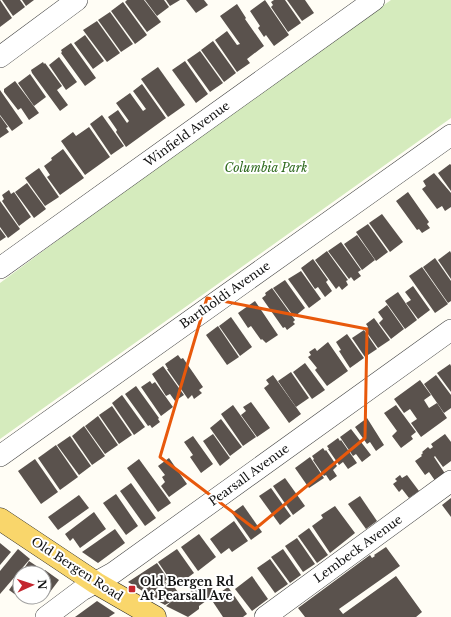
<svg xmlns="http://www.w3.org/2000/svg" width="451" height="617" viewBox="0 0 451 617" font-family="'Libre Baskerville',serif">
  <rect width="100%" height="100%" fill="#fffdf5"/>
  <!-- green -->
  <path fill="#d5ebbd" d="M391 0H451V118L0 439V283L229 113Z"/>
  <!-- building -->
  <g fill="#5a524d">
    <path d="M0 0 12 18 0 27Z"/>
    <path d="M2 0H20L25 7 13 16Z"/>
    <path d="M22 0H34L26 6Z"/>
    <path d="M127 0H144L161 22 147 32 125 2Z"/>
    <path d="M145 0H164L169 7 157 16Z"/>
    <path d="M166 0H180L170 6Z"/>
    <path d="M186 0H204L208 5 196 13Z"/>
    <path d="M265 0 289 35 274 46 266 35 264 37 258 28 260 26 250 11Z"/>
    <path d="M274 0H285L301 23 288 32 271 7 273 5 271 2Z"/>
    <path d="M287 0H305L314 13 302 21Z"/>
    <path d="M123 2 147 35 135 44 111 11Z"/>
    <path d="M237 4 246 18 245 19 264 46 247 59 250 63 237 72 215 40 227 31 237 45 240 44 220 16Z"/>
    <path d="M110 12 133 44 121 52 98 20Z"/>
    <path d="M97 21 120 53 107 62 83 30Z"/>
    <path d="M85 35 104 61 93 69 74 43Z"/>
    <path d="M213 41 236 73 224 82 201 50Z"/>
    <path d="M71 43 96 78 85 86 61 53 62 52 61 50Z"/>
    <path d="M200 51 223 83 210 92 187 60Z"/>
    <path d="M59 57 77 82 66 90 49 65Z"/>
    <path d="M185 61 208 94 196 103 172 70Z"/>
    <path d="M43 62 44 64 45 63 62 86 57 90 68 105 60 111 32 73 31 70Z"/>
    <path d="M158 67 185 105 168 117 141 79Z"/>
    <path d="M30 74 46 97 34 106 18 83Z"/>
    <path d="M15 81 39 113 29 120 21 108 18 110 4 92V89Z"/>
    <path d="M142 84 166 118 126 147 116 132 117 130 108 117 118 110 127 123 129 121 116 103 130 93 143 111 146 109 133 91Z"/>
    <path d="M0 90 23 123 12 131 0 115Z"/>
    <path d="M102 115 124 146 111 155 90 124Z"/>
    <path d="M0 116 8 127 6 128 9 132 0 138Z"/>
    <path d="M89 127 110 157 85 175 61 141 73 132 76 136Z"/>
    <path d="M63 149 84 178 60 195 47 177 50 175 44 166 52 160 51 158Z"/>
    <path d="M450 164 451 165V191L438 173Z"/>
    <path d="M39 168 59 197 45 206 25 178Z"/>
    <path d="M434 173 451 193V207L445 211 442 206 437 209 422 189 426 186 423 181Z"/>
    <path d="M27 183 46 209 34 218 15 192Z"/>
    <path d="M9 190 11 194 14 192 31 217 19 226 2 201 4 199 2 195Z"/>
    <path d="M408 192 429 222 427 224 430 228 422 233 419 229 417 230 396 201Z"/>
    <path d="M0 201 20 229 8 238 0 227Z"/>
    <path d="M382 214 403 242 390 252 369 223Z"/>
    <path d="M368 224 388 252 376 261 356 232Z"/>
    <path d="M0 229 6 237 0 241Z"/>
    <path d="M357 235 375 260 362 270 344 244Z"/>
    <path d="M341 242 361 270 358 272 361 276 354 281 351 277 349 279 328 251Z"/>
    <path d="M327 251 348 280 346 281 348 285 342 290 339 286 336 289 315 260Z"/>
    <path d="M450 251 451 253V279L438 260Z"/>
    <path d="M435 258 451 281V301L448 303 423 267Z"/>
    <path d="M313 259 328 280 326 282 332 291 325 297 318 287 315 289 301 268Z"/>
    <path d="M422 267 448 304 435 313 409 276Z"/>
    <path d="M301 271 321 299 309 308 288 279Z"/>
    <path d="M285 280 305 308 294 317 273 288Z"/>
    <path d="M413 286 430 310 418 319 406 303 411 300 405 292Z"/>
    <path d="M272 288 295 320 293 322 295 324 287 330 285 327 283 328 262 298 266 295 265 293Z"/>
    <path d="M398 292 417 320 405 329 385 301Z"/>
    <path d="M255 301 278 335 266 343 262 339 261 340 251 326 248 328 238 313Z"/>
    <path d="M387 305 404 329 391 339 379 323 383 319 378 312Z"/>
    <path d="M231 317 252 347 240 356 219 326Z"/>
    <path d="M374 318 390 340 378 348 365 330 368 327 366 324Z"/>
    <path d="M218 326 239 357 227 365 206 335Z"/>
    <path d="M364 330 377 349 365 357 352 338Z"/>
    <path d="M347 334 364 358 350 368 339 351 341 350 336 342Z"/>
    <path d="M328 342 348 371 327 386 315 370 317 368 308 357 311 355 309 352 315 348 317 351Z"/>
    <path d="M178 355 181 359 183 358 203 387 199 390 202 393 194 399 192 395 188 399 167 369H168L165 364Z"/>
    <path d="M305 363 325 390 312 399 293 372Z"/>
    <path d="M450 364 451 366V392L437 373Z"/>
    <path d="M163 366 184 395 175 401 170 394 166 396 152 374Z"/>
    <path d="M291 372 309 398 296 407 278 381Z"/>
    <path d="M273 375 301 414 289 423 264 388 269 384 266 380Z"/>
    <path d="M436 375 451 395V408L444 413 424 384Z"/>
    <path d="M420 380 431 395 424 400 429 408 437 403 447 418 421 437 411 423 417 419 410 409 404 413 394 399Z"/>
    <path d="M150 381 152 384 155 382 173 407 161 416 141 387Z"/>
    <path d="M136 386 159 418 158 419 160 422 152 428 150 425 148 426 125 394Z"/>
    <path d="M122 395 145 427 134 435 112 403Z"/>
    <path d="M251 402 270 428 257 437 241 415 246 411 243 407Z"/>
    <path d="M233 405 256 437 243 446 221 414Z"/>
    <path d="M396 405 416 432 411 436 413 439 401 448 392 436 397 431 384 413Z"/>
    <path d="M112 406 132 435 119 444 99 415Z"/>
    <path d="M98 416 118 445 105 454 85 426Z"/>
    <path d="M367 418 384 445 376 451 370 442 367 444 355 427Z"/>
    <path d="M221 419 242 447 230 456 210 428Z"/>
    <path d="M84 426 105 456 92 465 72 436Z"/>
    <path d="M351 429 371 455 362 462 356 454 353 456 340 437Z"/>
    <path d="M213 434 230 458 220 466 203 441Z"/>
    <path d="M445 434 451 442V461L443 467 435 456 434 457 446 475 436 482 429 472 425 475 415 461 422 456 421 455 423 453 422 452 428 447 430 449 433 447 431 444Z"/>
    <path d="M70 436 91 466 79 475 57 445Z"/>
    <path d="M193 436 213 464 201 473 190 457 193 455 184 442Z"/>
    <path d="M338 438 340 441 341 440 357 463 348 469 343 462 339 465 328 449H329L327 446Z"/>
    <path d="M56 445 78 477 60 490 38 458Z"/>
    <path d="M323 448 325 451 326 450 337 466 333 470 337 476 330 481 326 475 324 476 313 460 314 459 312 456Z"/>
    <path d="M310 457 324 478 309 488 295 468Z"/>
    <path d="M169 458 187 484 169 497 161 486 165 482 162 477 165 475 158 466Z"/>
    <path d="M35 459 58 492 41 504 18 471Z"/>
    <path d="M139 459 171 503 158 512 127 468Z"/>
    <path d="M400 475 402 478 407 475 419 491 409 498 402 489 399 492 393 484 397 481 395 479Z"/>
    <path d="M285 478 305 506 293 515 273 486Z"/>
    <path d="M131 483 156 518 145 526 120 491Z"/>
    <path d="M271 488 291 516 280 525 259 496Z"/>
    <path d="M116 494 138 526 126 535 103 503Z"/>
    <path d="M79 495 89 508 58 530 48 517Z"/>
    <path d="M360 496 377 521 366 529 348 504Z"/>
    <path d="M451 498V517L442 505Z"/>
    <path d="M243 505 262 532 251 540 232 513Z"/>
    <path d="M335 506 355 533 330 553 312 526 323 518 321 515Z"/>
    <path d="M94 512 106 529 80 548 73 538 70 541 65 534Z"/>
    <path d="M234 521 248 541 232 552 229 548 221 554 210 539Z"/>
    <path d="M309 528 328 555 317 563 298 536Z"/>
    <path d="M115 529 125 543 98 563 82 552Z"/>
    <path d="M199 534 216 557 198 571 181 547Z"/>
    <path d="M297 538 315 564 303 572 285 546Z"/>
    <path d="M0 543 11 552 0 565Z"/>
    <path d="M386 547 400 566 339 609 343 614 396 576 422 612 416 617H305L298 608 370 555 372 558 375 556 374 555Z"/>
    <path d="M18 549 30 559 0 594V571Z"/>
    <path d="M177 549 194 573 175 587 158 562Z"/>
    <path d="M283 549 301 575 290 583 271 557Z"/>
    <path d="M270 559 288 584 275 593 257 568Z"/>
    <path d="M29 561 41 569 39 573H21Z"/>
    <path d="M157 563 168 579 165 581 166 583 149 595 128 582Z"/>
    <path d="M45 570 59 580 47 596 45 594 44 596V573H42Z"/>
    <path d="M20 574V598L9 590Z"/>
    <path d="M252 576 268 599 252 611 235 589Z"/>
    <path d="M207 579 217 593 199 606V609L188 617 166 606 172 601 165 605 149 596 170 581 180 595H185Z"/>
    <path d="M228 587 247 614 243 617H223L211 599Z"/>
    <path d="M27 597H39L32 604 26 599Z"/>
    <path d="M97 601 115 613 109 617H75Z"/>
  </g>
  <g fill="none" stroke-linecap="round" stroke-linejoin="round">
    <defs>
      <g id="minor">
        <path d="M0 57 77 0"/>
        <path d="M0 268 374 0"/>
        <path d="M0 456 451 135"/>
        <path d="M46 617 82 590 113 573 451 330"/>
        <path d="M265 617 451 481"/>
      </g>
      <path id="major" d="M0 519 96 583 155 617"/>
    </defs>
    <!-- minor casing -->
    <use href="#minor" stroke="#444" stroke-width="22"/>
    <!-- major casing -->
    <use href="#major" stroke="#222" stroke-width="23"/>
    <!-- minor -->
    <use href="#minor" stroke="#fff" stroke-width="21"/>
    <!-- major -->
    <use href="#major" stroke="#f9d66b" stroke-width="22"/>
  </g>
  <!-- marked area -->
  <path fill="none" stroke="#e8590c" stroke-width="3" stroke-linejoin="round" d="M207 298 367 329 365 438 255 529 160 457Z"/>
  <!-- markers -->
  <rect fill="#c4262e" stroke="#fff" stroke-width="1.5" x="128" y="585" width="8" height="8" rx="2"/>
  <g text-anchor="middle" stroke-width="4" stroke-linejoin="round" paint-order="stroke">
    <!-- street labels -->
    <g font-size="12" fill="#111" stroke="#fff">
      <text transform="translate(187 134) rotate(-36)" y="4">Winfield Avenue</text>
      <text transform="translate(225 295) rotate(-35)" y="4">Bartholdi Avenue</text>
      <text transform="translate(249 475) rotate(-36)" y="4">Pearsall Avenue</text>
      <text transform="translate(358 549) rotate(-36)" y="4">Lembeck Avenue</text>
      <text transform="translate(77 569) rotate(33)" y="4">Old Bergen Road</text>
    </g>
    <!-- park labels -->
    <g font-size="12" font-style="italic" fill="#2f6b1f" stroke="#fff">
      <text x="266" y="172">Columbia Park</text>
    </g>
    <!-- poi labels -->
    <g font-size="12" font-weight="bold" fill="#111" stroke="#fff" text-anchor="start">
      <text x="140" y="586">Old Bergen Rd<tspan x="140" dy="14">At Pearsall Ave</tspan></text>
    </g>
  </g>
  <!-- north arrow -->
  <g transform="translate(32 585) rotate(87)"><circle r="19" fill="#ffffff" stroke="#a0a0a0"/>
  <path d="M0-3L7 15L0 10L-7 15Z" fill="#c4262e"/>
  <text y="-6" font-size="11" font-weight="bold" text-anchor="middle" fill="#111111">N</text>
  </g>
</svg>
